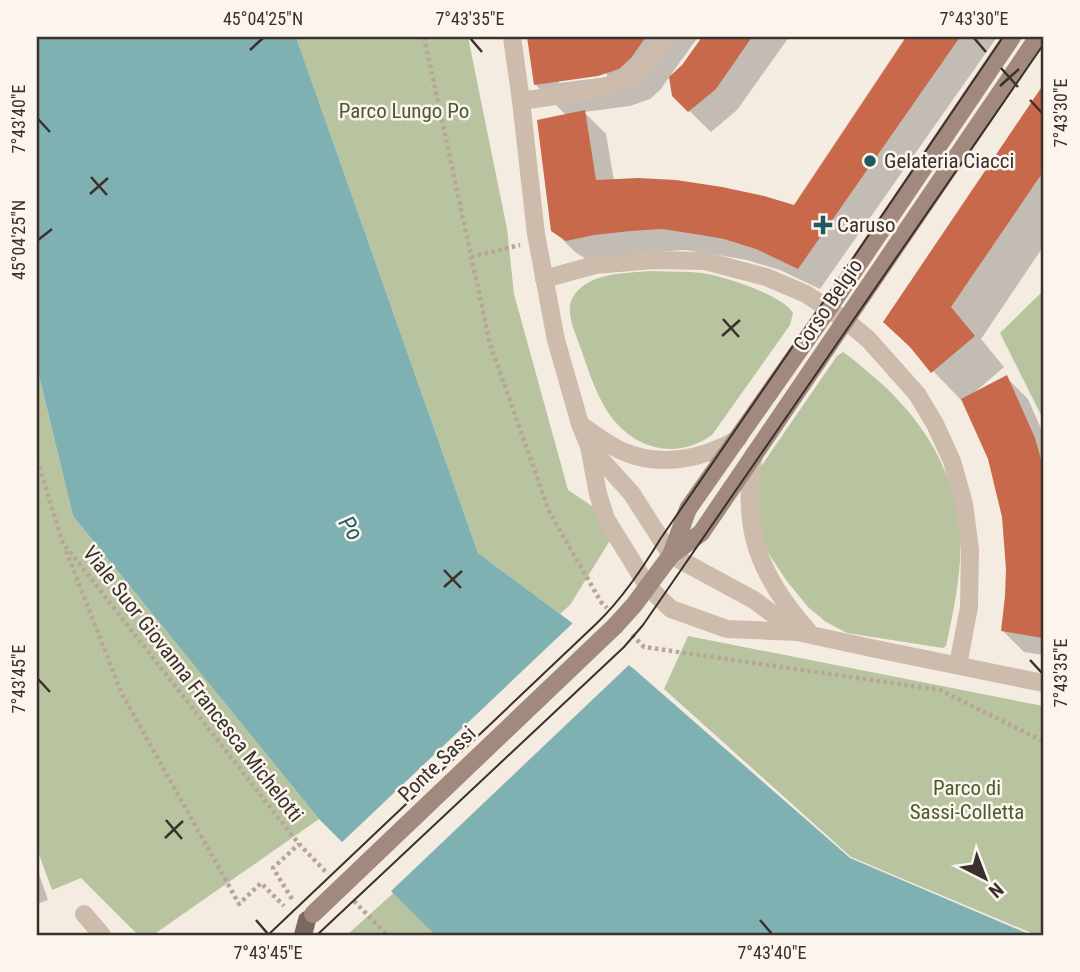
<svg xmlns="http://www.w3.org/2000/svg" width="1080" height="972" viewBox="0 0 1080 972" font-family="'Roboto Condensed',sans-serif">
  <rect width="100%" height="100%" fill="#f4ebe1"/>
  <!-- green -->
  <g fill="#b8c4a0">
    <path d="M296 37H468L507 229 514 294 568 490 592 506 614 534 570 605 560 614 478 553Z"/>
    <path d="M652 271C668 272 686 271 702 273 723 276 783 295 793 313L790 325 712 435C678 459 638 451 612 418 597 398 589 372 581 349 576 334 564 312 573 297 588 272 626 273 652 271Z"/>
    <path d="M1043 291V419L1000 333Z"/>
    <path d="M843 352C852 358 860 365 868 372 926 419 965 484 960 561 958 590 952 618 946 646L943 648 847 633 826 622 808 607 786 580 767 551 755 515 760 468 837 356Z"/>
    <path d="M37 367 73 516 319 819 153 935H138L81 878 52 890 37 849Z"/>
    <path d="M688 636 1043 706V935H1036L851 857 664 689Z"/>
    <path d="M410 878 492 935H347Z"/>
  </g>
  <!-- water -->
  <path fill="#7fb0b2" d="M37 37H296L478 553 634 669 850 858 1031 935H435L319 819 73 516 37 367Z"/>
  <!-- pier -->
  <path fill="#f4ebe1" d="M575 621 631 663 388 894 339 845Z"/>
  <!-- shadow -->
  <g fill="#0003" fill-rule="evenodd">
    <path d="M529 37H698L670 76 684 66 704 37H789L737 110 711 132 673 95 670 76 661 89 650 99 630 106 584 112 606 134 614 181 795 207 908 37H997L820 289 780 270 747 260 718 255 685 250 653 252 589 261 575 252 553 230 567 116 535 84ZM607 73V77L559 83V80Z"/>
    <path d="M1043 88V247L981 339 1004 367 975 392 1006 377 1028 399 1043 433V655L1024 652 1002 630 1006 596V541L997 484 989 459 963 402 885 321Z"/>
    <path d="M37 868 48 900 37 904Z"/>
  </g>
  <!-- building -->
  <g fill="#c8694b">
    <path d="M527 37H646L631 58 619 69 598 76 534 85Z"/>
    <path d="M702 37H752L716 89 688 112 672 96 669 77 682 65Z"/>
    <path d="M906 37H960L798 269 756 249 724 239 695 234 662 229 630 231 594 235 566 241 551 231 537 120 585 110 596 180 638 178 676 180 722 187 764 196 794 205Z"/>
    <path d="M1043 85V172L951 307 975 336 931 373 910 347 883 322Z"/>
    <path d="M1007 375 1035 438 1043 466V638L1001 631 1005 596 1006 569 1002 517 988 459 961 399Z"/>
  </g>
  <g fill="none" stroke-linecap="round" stroke-linejoin="round">
    <!-- path -->
    <g stroke="#b9a596" stroke-width="4.5" stroke-dasharray="3.5 3.5" stroke-linecap="butt">
      <path d="M424 37 490 344 549 511 601 602 607 608"/>
      <path d="M471 257 520 245"/>
      <path d="M37 460 63 543 299 844 328 874"/>
      <path d="M66 551 122 694 239 904 261 883 284 906"/>
      <path d="M632 635 644 647 940 690 1043 741"/>
      <path d="M292 899 273 868 299 844"/>
      <path d="M354 901 387 935"/>
    </g>
    <!-- street -->
    <g stroke="#cdbbac" stroke-width="18">
      <path d="M512 37 521 101 536 234 556 340 580 424 589 446 598 494 606 519 648 587 671 609 727 629 797 632 876 649 1043 683"/>
      <path d="M521 101 596 90 632 77 654 54 666 37"/>
      <path d="M544 279 595 265 654 260 705 261 766 277 806 294 845 320 868 339 917 394 935 424 952 461 964 504 970 549 969 607 958 665"/>
      <path d="M580 424C594 434 607 444 622 451 660 468 703 459 738 439"/>
      <path d="M589 446 632 494 671 555 754 600 797 632"/>
      <path d="M754 454C740 528 759 575 808 631"/>
      <path d="M84 914 102 935"/>
    </g>
    <!-- secondary -->
    <g stroke="#a18a7d" stroke-width="18">
      <path d="M671 555 701 533 1038 37"/>
      <path d="M615 626 634 605 671 555 688 509 828 309 1012 37"/>
    </g>
    <!-- primary -->
    <path stroke="#7d675c" stroke-width="18" d="M303 935 307 920"/>
    <!-- tram -->
    <g stroke="#3b302b" stroke-width="2">
      <path d="M268 935 596 624C622 599 642 569 661 538L822 304 1003 37"/>
      <path d="M317 935 624 647 643 625 1043 45"/>
    </g>
    <!-- secondary-bridge -->
    <path stroke="#a18a7d" stroke-width="18" d="M313 914 615 626"/>
  </g>
  <!-- ticks -->
  <path fill="none" stroke="#3b302b" stroke-width="2.5" d="M470 38 482 52M974 38 986 52M250 50 263 38M1001 68 1018 87M1000 86 1019 69M1030 100 1042 113M38 119 50 132M91 177 107 195M90 194 108 178M38 240 52 229M723 319 739 337M722 336 740 320M444 570 461 588M444 587 462 571M1030 660 1042 673M38 679 50 692M166 820 182 839M165 838 183 821M256 920 268 934M760 920 772 934"/>
  <!-- markers -->
  <g fill="#1f5a5e" stroke="#fbf5ee" stroke-width="2.5">
    <circle cx="870" cy="161" r="7"/>
    <path d="M819.5 214.5h7v7h7v7h-7v7h-7v-7h-7v-7h7z"/>
  </g>
  <g text-anchor="middle" stroke-width="5" stroke-linejoin="round" paint-order="stroke">
    <!-- park labels -->
    <g font-size="21" fill="#4a5a2e" stroke="#fbf5ee">
      <text x="404" y="118">Parco Lungo Po</text>
      <text x="967" y="795">Parco di<tspan x="967" dy="24">Sassi-Colletta</tspan></text>
    </g>
    <!-- poi labels -->
    <g font-size="21" fill="#3b302b" stroke="#fbf5ee" text-anchor="start">
      <text x="884" y="168">Gelateria Ciacci</text>
      <text x="837" y="232">Caruso</text>
    </g>
    <!-- street labels -->
    <g font-size="21" fill="#3b302b" stroke="#fbf5ee">
      <text transform="translate(828 305) rotate(-56)" y="7">Corso Belgio</text>
      <text transform="translate(193 684) rotate(52)" y="7">Viale Suor Giovanna Francesca Michelotti</text>
      <text transform="translate(437 764) rotate(-44)" y="7">Ponte Sassi</text>
    </g>
    <!-- water labels -->
    <g font-size="23" font-style="italic" fill="#1f5a5e" stroke="#fbf5ee">
      <text transform="translate(351 528) rotate(56)" y="8">Po</text>
    </g>
  </g>
  <!-- border -->
  <rect width="1080" height="972" fill="none" stroke="#fbf5ee" stroke-width="77"/>
  <!-- north arrow -->
  <g transform="translate(985 878) rotate(138)" stroke="#fbf5ee" stroke-width="5" paint-order="stroke">
  <path d="M0-5L12 26L0 18L-12 26Z" fill="#3b302b"/>
  <text y="-10" font-size="19" font-weight="bold" text-anchor="middle" fill="#3b302b">N</text>
  </g>
  <rect x="38" y="38" width="1004" height="896" fill="none" stroke="#3b302b" stroke-width="2.5"/>
  <g font-size="18" text-anchor="middle" fill="#3b302b">
    <text x="263" y="25">45°04'25"N</text>
    <text x="470" y="25">7°43'35"E</text>
    <text x="974" y="25">7°43'30"E</text>
    <text transform="translate(1061 113) rotate(-90)" y="6">7°43'30"E</text>
    <text transform="translate(19 119) rotate(-90)" y="6">7°43'40"E</text>
    <text transform="translate(19 240) rotate(-90)" y="6">45°04'25"N</text>
    <text transform="translate(1061 673) rotate(-90)" y="6">7°43'35"E</text>
    <text transform="translate(19 679) rotate(-90)" y="6">7°43'45"E</text>
    <text x="268" y="959">7°43'45"E</text>
    <text x="772" y="959">7°43'40"E</text>
  </g>
</svg>
